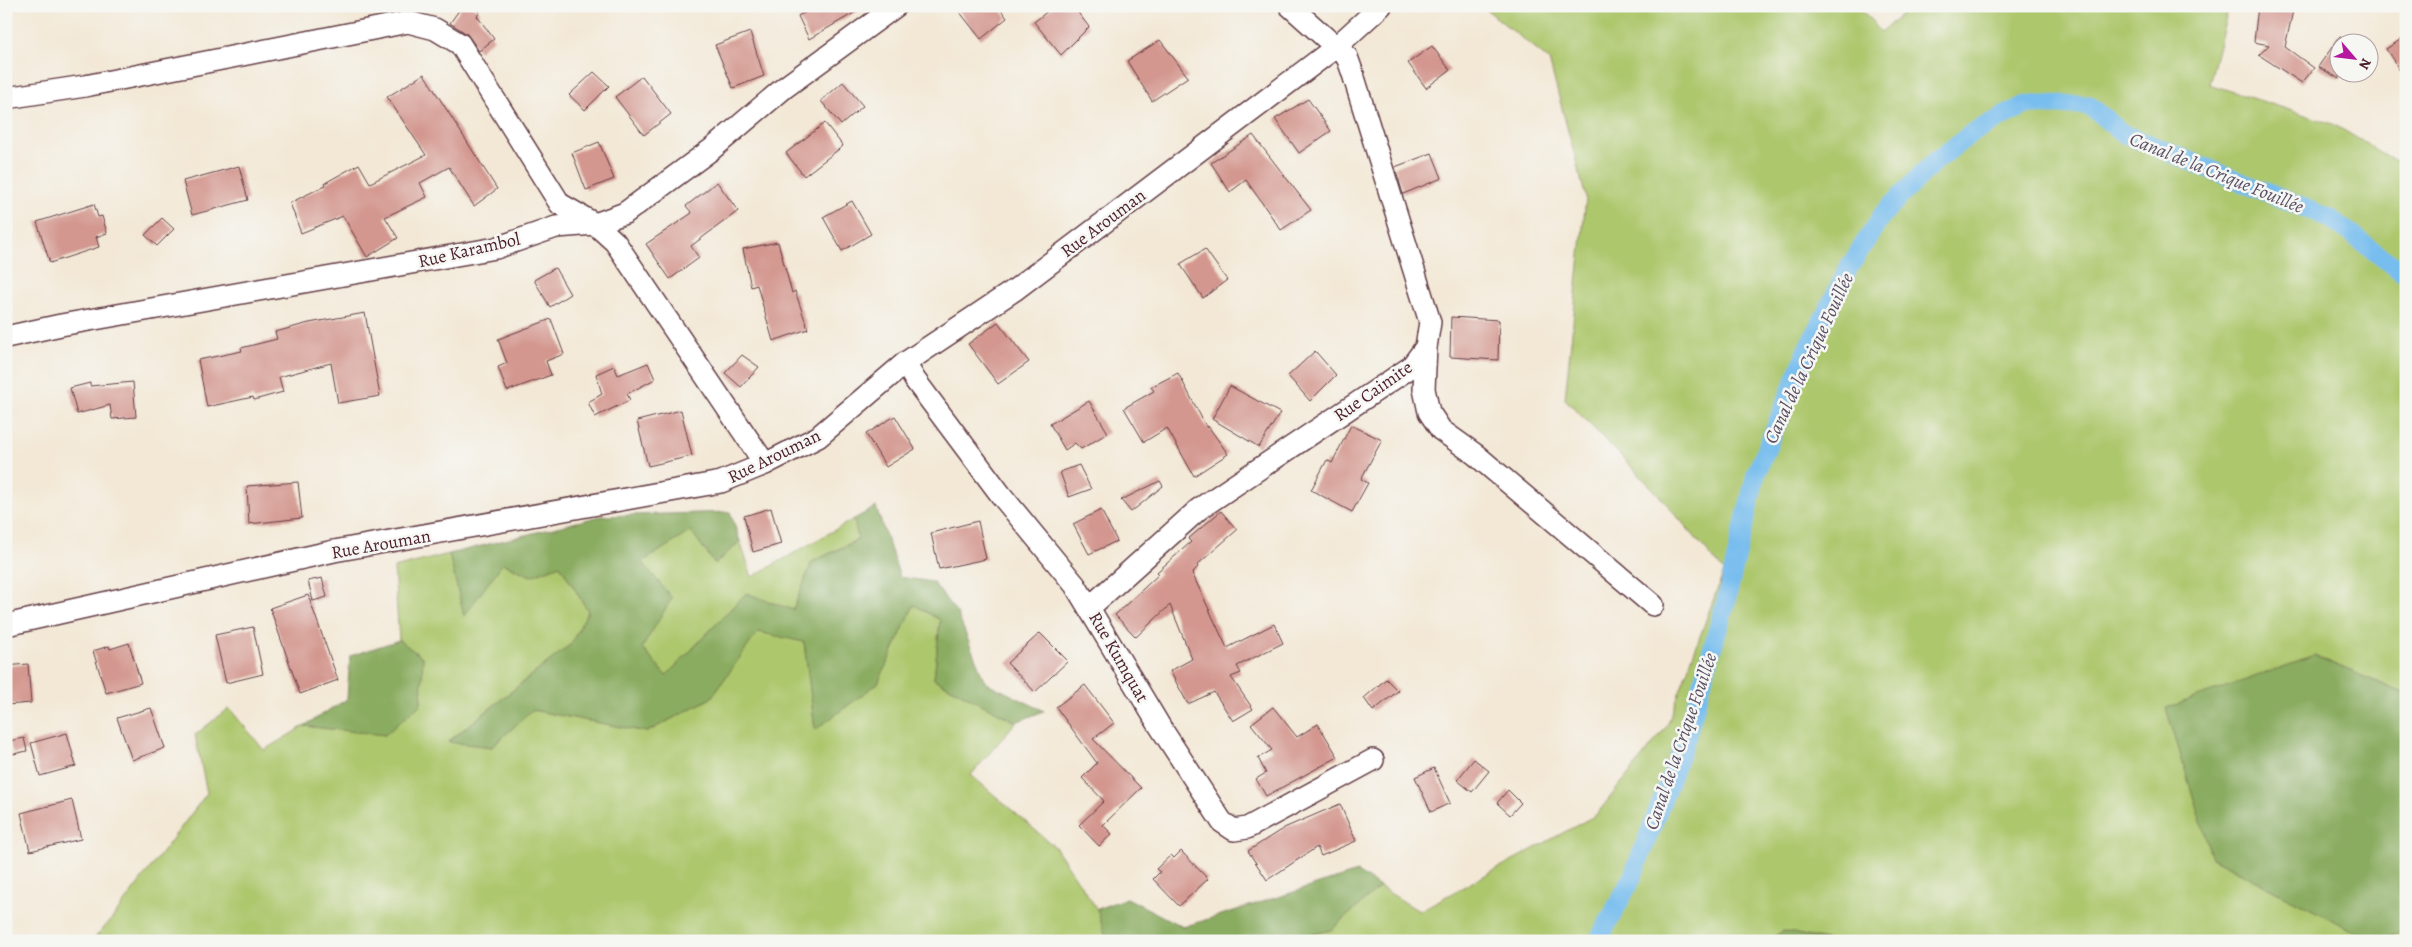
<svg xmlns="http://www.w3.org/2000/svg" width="2412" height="947" viewBox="0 0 2412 947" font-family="Alegreya,serif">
  <rect width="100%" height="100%" fill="#f6f6f2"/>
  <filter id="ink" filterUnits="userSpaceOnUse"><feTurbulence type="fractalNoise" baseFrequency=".02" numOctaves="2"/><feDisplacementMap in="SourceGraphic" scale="10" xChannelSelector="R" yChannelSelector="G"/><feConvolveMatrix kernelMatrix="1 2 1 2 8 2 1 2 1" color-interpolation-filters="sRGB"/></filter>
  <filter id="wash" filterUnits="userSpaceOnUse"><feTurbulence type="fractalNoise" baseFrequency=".0096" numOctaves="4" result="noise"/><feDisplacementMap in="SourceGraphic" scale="20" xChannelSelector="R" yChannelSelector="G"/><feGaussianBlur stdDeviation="1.12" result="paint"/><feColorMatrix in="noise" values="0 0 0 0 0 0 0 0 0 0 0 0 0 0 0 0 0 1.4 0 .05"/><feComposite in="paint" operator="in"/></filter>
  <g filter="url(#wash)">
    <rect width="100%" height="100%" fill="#f3e8d6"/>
    <!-- green -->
    <g fill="#adc76d" stroke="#7c734c">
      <path d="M1482 6H1859L1881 32 1911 6H2229L2209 84 2333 124 2406 167V694L2314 656 2212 858 2373 941H1830L1783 931 1767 941H1283L1331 930 1380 887 1419 911 1596 815 1667 726 1724 571 1657 493 1565 399 1586 198 1549 60Z"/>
      <path d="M854 519 858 539 812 562 793 610 746 594 666 676 642 648 671 598 642 562 691 531 715 564 740 541 752 577Z"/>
      <path d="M449 554 464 615 502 563 531 576 560 565 588 611 571 644 449 741 492 747 532 710 647 732 711 698 758 631 804 642 815 729 878 683 914 604 940 620 934 679 1016 722 971 775 1056 848 1097 909 1107 941H92L111 920 207 793 195 735 229 708 264 750 304 726 385 735 423 658 399 640 394 568Z"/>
      <path d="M2406 929V941H2379Z"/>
    </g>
    <!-- forest -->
    <g fill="#8aac60" stroke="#6a6646">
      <path d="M876 507 900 577 933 582 958 615 985 682 1044 711 1016 722 934 679 940 620 914 605 878 683 815 730 804 642 758 632 711 698 647 732 532 710 492 747 448 742 571 644 588 611 560 565 531 576 503 563 464 616 449 554 601 516 730 512 740 541 715 564 691 531 642 562 672 598 642 648 666 676 746 593 793 610 812 562 858 540 854 519Z"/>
      <path d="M399 640 423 658 421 704 385 735 304 726 347 699 350 656Z"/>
      <path d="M2314 656 2406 694V929L2379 941H2373L2212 858 2166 708Z"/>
      <path d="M1357 872 1380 887 1331 930 1283 941H1107L1097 909 1127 898 1183 927Z"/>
      <path d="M1783 931 1830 941H1768Z"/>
    </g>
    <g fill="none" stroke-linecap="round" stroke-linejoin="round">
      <!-- canal -->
      <path stroke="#77bdee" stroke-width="19" d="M1598 941 1632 878 1686 738 1725 605 1756 474 1807 351 1848 269 1883 214 1932 164 1972 133 2025 105H2089L2122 133 2331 219 2406 275"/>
    </g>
    <g id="blocks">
      <!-- building -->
      <g fill="#d3978f">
        <path d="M462 6H472L480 12 477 16 494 39 479 51 467 34 450 23Z"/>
        <path d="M806 6H866L809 39 798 16 808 11Z"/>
        <path d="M955 6H998L1007 18 981 39Z"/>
        <path d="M1054 6H1073L1089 27 1061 55 1034 22Z"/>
        <path d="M2258 6H2294L2285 47 2314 68 2302 83 2259 55 2269 45 2254 42Z"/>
        <path d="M750 32 764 76 733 88 715 45Z"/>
        <path d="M2340 36V79L2318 67Z"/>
        <path d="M2406 36V80L2386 49Z"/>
        <path d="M1160 40 1188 77 1152 101 1127 61Z"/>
        <path d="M1432 46 1450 70 1426 88 1408 63Z"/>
        <path d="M594 72 609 86 585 110 569 95Z"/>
        <path d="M424 74 497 189 474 206 449 167 420 183 427 197 385 217 398 238 367 257 343 216 301 233 290 203 326 185 325 183 359 164 370 183 426 155 387 97Z"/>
        <path d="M642 76 671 114 644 135 615 97Z"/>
        <path d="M843 82 863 106 841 125 821 101Z"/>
        <path d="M1308 99 1331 131 1299 153 1275 119Z"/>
        <path d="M825 123 843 146 804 176 786 153Z"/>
        <path d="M1253 135 1311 210 1281 230 1246 180 1230 192 1211 163Z"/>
        <path d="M599 142 614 179 586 190 572 153Z"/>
        <path d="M1432 153 1442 178 1403 194 1395 167Z"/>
        <path d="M239 166 248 200 192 215 183 181Z"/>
        <path d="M717 182 738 211 691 246 699 258 670 279 646 244 692 213 686 206Z"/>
        <path d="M852 201 871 234 842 251 823 217Z"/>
        <path d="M94 204 98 217 102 216 107 233 96 237 99 247 50 263 37 222Z"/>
        <path d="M162 218 174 229 157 246 145 235Z"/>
        <path d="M778 242 792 293 795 291 808 329 773 341 757 285 751 287 743 249Z"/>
        <path d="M1205 249 1227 280 1203 298 1180 264Z"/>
        <path d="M555 268 570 294 550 307 534 280Z"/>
        <path d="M365 313 380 396 338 403 331 363 279 377 283 392 254 400 253 397 207 407 198 360 242 351 241 348 277 339 275 332 309 323Z"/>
        <path d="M1451 317 1499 320 1498 360 1450 357Z"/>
        <path d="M551 319 564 354 546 361 551 375 507 391 498 367 507 363 498 339Z"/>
        <path d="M998 322 1029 362 998 384 968 344Z"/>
        <path d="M1315 351 1336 375 1310 401 1288 376Z"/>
        <path d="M742 355 759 367 741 387 725 373Z"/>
        <path d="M648 363 655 379 627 394 630 400 595 417 588 402 602 394 596 374 614 366 618 375Z"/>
        <path d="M1178 373 1207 428 1208 426 1228 454 1194 476 1167 428 1144 442 1124 408 1154 391 1151 387Z"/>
        <path d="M133 382 136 417 112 419 110 405 77 414 70 388 90 383V386Z"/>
        <path d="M1230 386 1280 413 1259 447 1212 419Z"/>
        <path d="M1089 401 1108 433 1081 449 1075 443 1065 450 1050 424Z"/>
        <path d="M681 410 692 456 648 466 637 421Z"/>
        <path d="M895 416 915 449 886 467 866 434Z"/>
        <path d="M1351 425 1382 440 1361 479 1368 483 1352 512 1311 490 1327 460 1332 463Z"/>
        <path d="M1079 465 1091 489 1069 497 1060 472Z"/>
        <path d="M1160 481 1163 486 1131 512 1121 500Z"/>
        <path d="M298 482 302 518 249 524 247 486Z"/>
        <path d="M771 508 781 544 753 552 744 516Z"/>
        <path d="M1101 510 1117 541 1089 554 1073 524Z"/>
        <path d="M1221 511 1237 530 1197 565 1198 567 1192 573 1227 648 1274 624 1283 643 1237 666 1241 673 1231 677 1253 709 1233 721 1214 692 1188 704 1170 671 1192 659 1170 605 1136 637 1115 615 1159 574 1157 572 1191 542 1188 539Z"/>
        <path d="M978 521 986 559 939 569 931 533Z"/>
        <path d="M322 578 327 597 313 601 308 581Z"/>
        <path d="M308 595 338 680 300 694 270 608Z"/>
        <path d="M253 627 263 674 226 683 215 635Z"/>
        <path d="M1040 633 1068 661 1035 692 1007 663Z"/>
        <path d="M129 643 141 683 106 693 93 651 109 646 110 649Z"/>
        <path d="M28 664 31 703 6 705V666Z"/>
        <path d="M1386 679 1398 691 1373 711 1364 698Z"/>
        <path d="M1085 685 1114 723 1093 739 1141 788 1103 825 1112 834 1099 846 1079 825 1104 801 1082 778 1097 763 1056 707Z"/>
        <path d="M1273 707 1297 737 1318 724 1338 757 1266 796 1256 779 1266 773 1258 758 1272 750 1251 724Z"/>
        <path d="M151 708 165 748 132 760 117 718Z"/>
        <path d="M67 733 76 766 40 776 31 743Z"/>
        <path d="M24 738 27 751 13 754 9 741Z"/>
        <path d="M1474 759 1489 771 1472 792 1457 780Z"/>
        <path d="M1434 768 1450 803 1431 812 1415 777Z"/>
        <path d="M1508 790 1521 803 1510 815 1497 803Z"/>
        <path d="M72 800 81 839 30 851 21 813Z"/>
        <path d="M1340 804 1356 841 1321 856 1317 847 1267 880 1248 851 1284 828Z"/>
        <path d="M1181 851 1208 879 1179 906 1153 879 1160 872 1156 869 1171 855 1174 858Z"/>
      </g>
    </g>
  </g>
  <g filter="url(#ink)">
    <use href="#blocks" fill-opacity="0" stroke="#633d45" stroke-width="1"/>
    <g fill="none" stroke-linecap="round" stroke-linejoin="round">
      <defs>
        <g id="minor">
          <path d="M6 98 85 86 408 22 435 29 460 44 560 204 595 224 615 242 765 464"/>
          <path d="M6 337 61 325 496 248 556 227 595 224 625 213 712 149 784 88 896 6"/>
          <path d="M1426 347 1424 389 1429 412 1441 430 1476 455 1653 605"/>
          <path d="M905 363 915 380 1001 495 1075 585 1159 725 1222 822 1234 830 1247 828 1373 760"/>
          <path d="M1090 607 1199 509 1411 367 1426 347 1430 322 1352 71 1347 57 1290 6"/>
          <path d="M6 625 334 551 721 482 765 464 818 437 905 363 1016 289 1336 47 1381 6"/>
        </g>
      </defs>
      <!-- minor casing -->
      <use href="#minor" stroke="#633d45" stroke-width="24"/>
      <!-- minor -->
      <use href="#minor" stroke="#fff" stroke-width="21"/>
    </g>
  </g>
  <g text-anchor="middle" stroke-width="5" stroke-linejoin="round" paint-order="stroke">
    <!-- street labels -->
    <g font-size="18" fill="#4a1f2b" stroke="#f6f6f2">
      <text transform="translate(1103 223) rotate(-37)" y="6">Rue Arouman</text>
      <text transform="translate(469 250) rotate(-13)" y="6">Rue Karambol</text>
      <text transform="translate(1373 391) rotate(-35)" y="6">Rue Caimite</text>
      <text transform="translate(774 456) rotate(-26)" y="6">Rue Arouman</text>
      <text transform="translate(381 544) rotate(-10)" y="6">Rue Arouman</text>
      <text transform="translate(1119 657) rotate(60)" y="6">Rue Kumquat</text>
    </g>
    <!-- water labels -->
    <g font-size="19" font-style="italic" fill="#584e66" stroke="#f6f6f2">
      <text transform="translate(2217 172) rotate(22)" y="7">Canal de la Crique Fouillée</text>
      <text transform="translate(1808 358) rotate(-65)" y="7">Canal de la Crique Fouillée</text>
      <text transform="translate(1680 741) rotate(-71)" y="7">Canal de la Crique Fouillée</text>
    </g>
  </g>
  <!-- margin -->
  <rect width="2412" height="947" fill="none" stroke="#f6f6f2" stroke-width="25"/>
  <!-- north arrow -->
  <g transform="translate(2354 58) rotate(118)"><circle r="24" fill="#f6f6f2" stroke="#b1a0a2"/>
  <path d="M0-4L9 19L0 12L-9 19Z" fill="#b5179e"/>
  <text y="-8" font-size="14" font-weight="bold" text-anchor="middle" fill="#4a1f2b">N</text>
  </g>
</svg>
